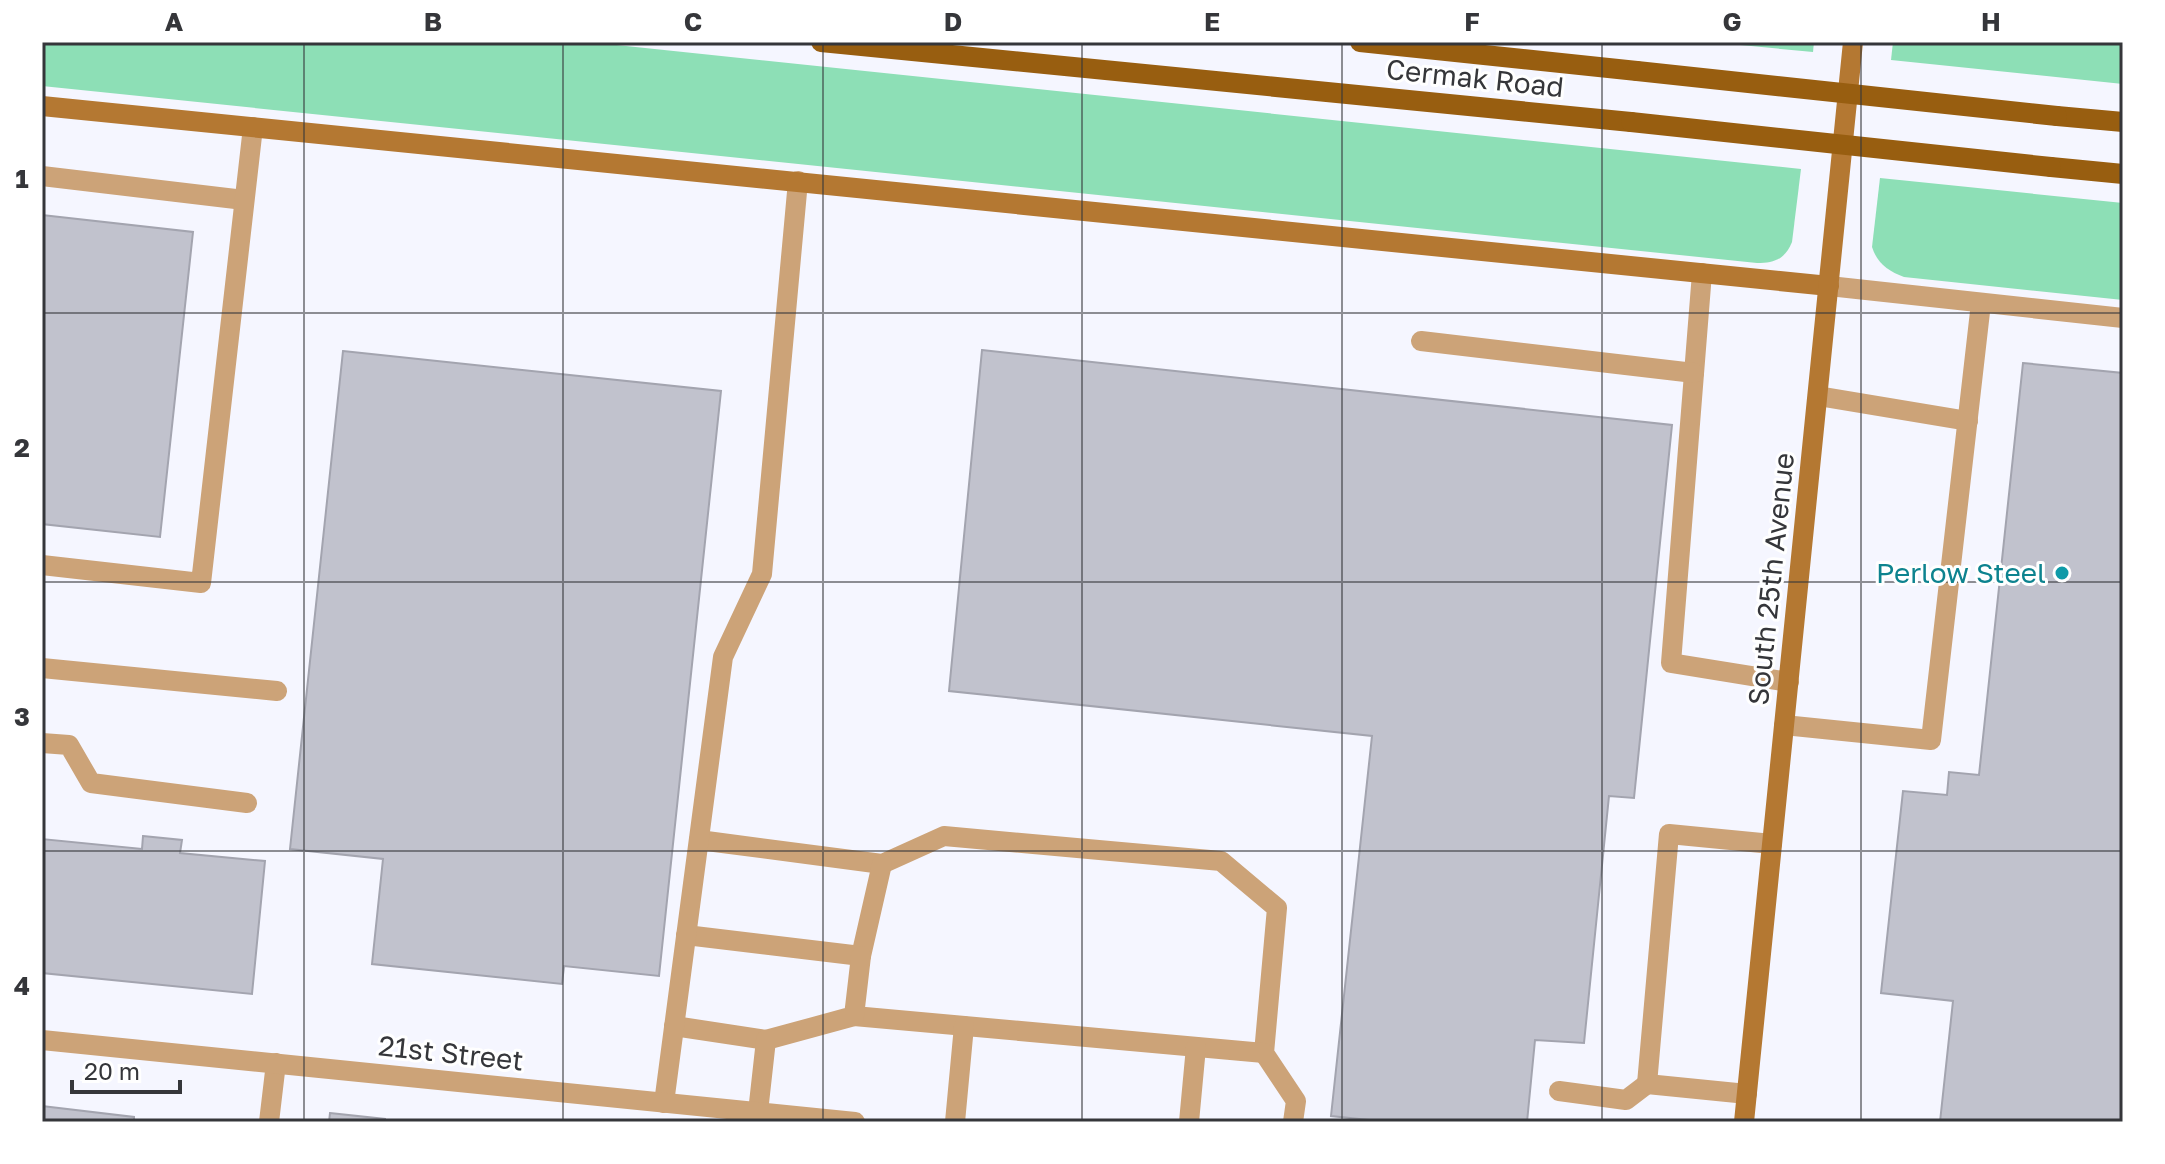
<svg xmlns="http://www.w3.org/2000/svg" width="2165" height="1164" viewBox="0 0 2165 1164" font-family="'Golos Text',sans-serif">
  <rect width="100%" height="100%" fill="#f5f6ff"/>
  <!-- green -->
  <g fill="#8ddfb6">
    <path d="M42 42H588L1801 169 1792 242C1785 259 1775 263 1757 263L42 86Z"/>
    <path d="M1709 42H1814L1813 52Z"/>
    <path d="M1893 42H2123V84L1891 60Z"/>
    <path d="M1880 178 2123 203V300L1904 277C1888 271 1877 263 1872 247Z"/>
  </g>
  <!-- building -->
  <g fill="#c1c2cd" stroke="#a3a4af" stroke-width="2">
    <path d="M42 215 193 232 160 537 42 524Z"/>
    <path d="M982 350 1672 425 1634 798 1609 796 1584 1043 1535 1040 1527 1122H1388L1331 1116 1372 736 949 691Z"/>
    <path d="M343 351 721 391 659 976 564 966 562 984 372 964 383 859 290 849Z"/>
    <path d="M2023 363 2123 373V1122H1940L1953 1001 1881 993 1903 791 1947 795 1949 772 1979 775Z"/>
    <path d="M143 836 182 840 180 853 265 861 252 994 42 973V839L142 849Z"/>
    <path d="M42 1106 134 1117V1122H42Z"/>
    <path d="M330 1113 385 1119V1122H329Z"/>
  </g>
  <g fill="none" stroke-linecap="round" stroke-linejoin="round">
    <!-- service -->
    <g stroke="#cca378" stroke-width="20">
      <path d="M42 176 244 200"/>
      <path d="M1702 273 1671 663 1789 682"/>
      <path d="M1421 341 1694 373"/>
      <path d="M1818 396 1968 421"/>
      <path d="M42 565 201 583 253 127"/>
      <path d="M42 668 277 691"/>
      <path d="M1784 725 1931 740 1981 303"/>
      <path d="M42 743 69 745 91 783 247 803"/>
      <path d="M699 840 882 864 944 836 1221 861 1277 908 1264 1053 1296 1101 1293 1122"/>
      <path d="M686 935 861 956 882 864"/>
      <path d="M854 1016 1264 1053"/>
      <path d="M674 1026 766 1040"/>
      <path d="M1559 1091 1626 1100 1647 1084"/>
      <path d="M1747 1094 1647 1084 1669 834 1772 844"/>
      <path d="M664 1103 723 657 762 574 798 181"/>
      <path d="M758 1112 766 1040 854 1016 861 956"/>
      <path d="M269 1122 276 1063"/>
      <path d="M955 1122 964 1026"/>
      <path d="M1189 1122 1196 1047"/>
    </g>
    <!-- minor -->
    <g stroke="#cca378" stroke-width="20">
      <path d="M1829 286 2123 318"/>
      <path d="M42 1040 855 1122"/>
    </g>
    <!-- secondary -->
    <g stroke="#b47832" stroke-width="20">
      <path d="M42 106 1829 286"/>
      <path d="M1744 1122 1853 42"/>
    </g>
    <!-- primary -->
    <g stroke="#985e10" stroke-width="20">
      <path d="M821 42 1631 122"/>
      <path d="M1360 42 1637 71"/>
      <path d="M2057 116 2123 122"/>
      <path d="M2051 167 2123 174"/>
    </g>
    <!-- primary-bridge -->
    <g stroke="#985e10" stroke-width="20">
      <path d="M1637 71 2057 116"/>
      <path d="M1631 122 2051 167"/>
    </g>
  </g>
  <!-- grid -->
  <path fill="none" stroke="#35363a" stroke-width="2" stroke-opacity="0.55" d="M304 42V1122M563 42V1122M823 42V1122M1082 42V1122M1342 42V1122M1602 42V1122M1861 42V1122M42 313H2123M42 582H2123M42 851H2123"/>
  <!-- markers -->
  <circle fill="#0f9aa8" stroke="#fff" stroke-width="3" cx="2062" cy="573" r="8"/>
  <g text-anchor="middle" stroke-width="6" stroke-linejoin="round" paint-order="stroke">
    <!-- street labels -->
    <g font-size="28" fill="#35363a" stroke="#fff">
      <text transform="translate(1475 78) rotate(6)" y="10">Cermak Road</text>
      <text transform="translate(1771 579) rotate(-84)" y="10">South 25th Avenue</text>
      <text transform="translate(451 1053) rotate(6)" y="10">21st Street</text>
    </g>
    <!-- culture labels -->
    <g font-size="28" fill="#0d838f" stroke="#fff" text-anchor="end">
      <text x="2046" y="583">Perlow Steel</text>
    </g>
  </g>
  <!-- border -->
  <rect width="2165" height="1164" fill="none" stroke="#ffffff" stroke-width="88"/>
  <!-- scale -->
  <path d="M72 1080v12h108v-12" fill="none" stroke="#35363a" stroke-width="4"/>
  <text x="84" y="1080" font-size="24" fill="#35363a" stroke="#ffffff" stroke-width="6" paint-order="stroke">20 m</text>
  <rect x="44" y="44" width="2077" height="1076" fill="none" stroke="#35363a" stroke-width="3"/>
  <g font-size="26" text-anchor="middle" font-weight="bold" fill="#35363a">
    <text x="174" y="31">A</text>
    <text x="433" y="31">B</text>
    <text x="693" y="31">C</text>
    <text x="953" y="31">D</text>
    <text x="1212" y="31">E</text>
    <text x="1472" y="31">F</text>
    <text x="1732" y="31">G</text>
    <text x="1991" y="31">H</text>
    <text x="22" y="188">1</text>
    <text x="22" y="457">2</text>
    <text x="22" y="726">3</text>
    <text x="22" y="995">4</text>
  </g>
</svg>
